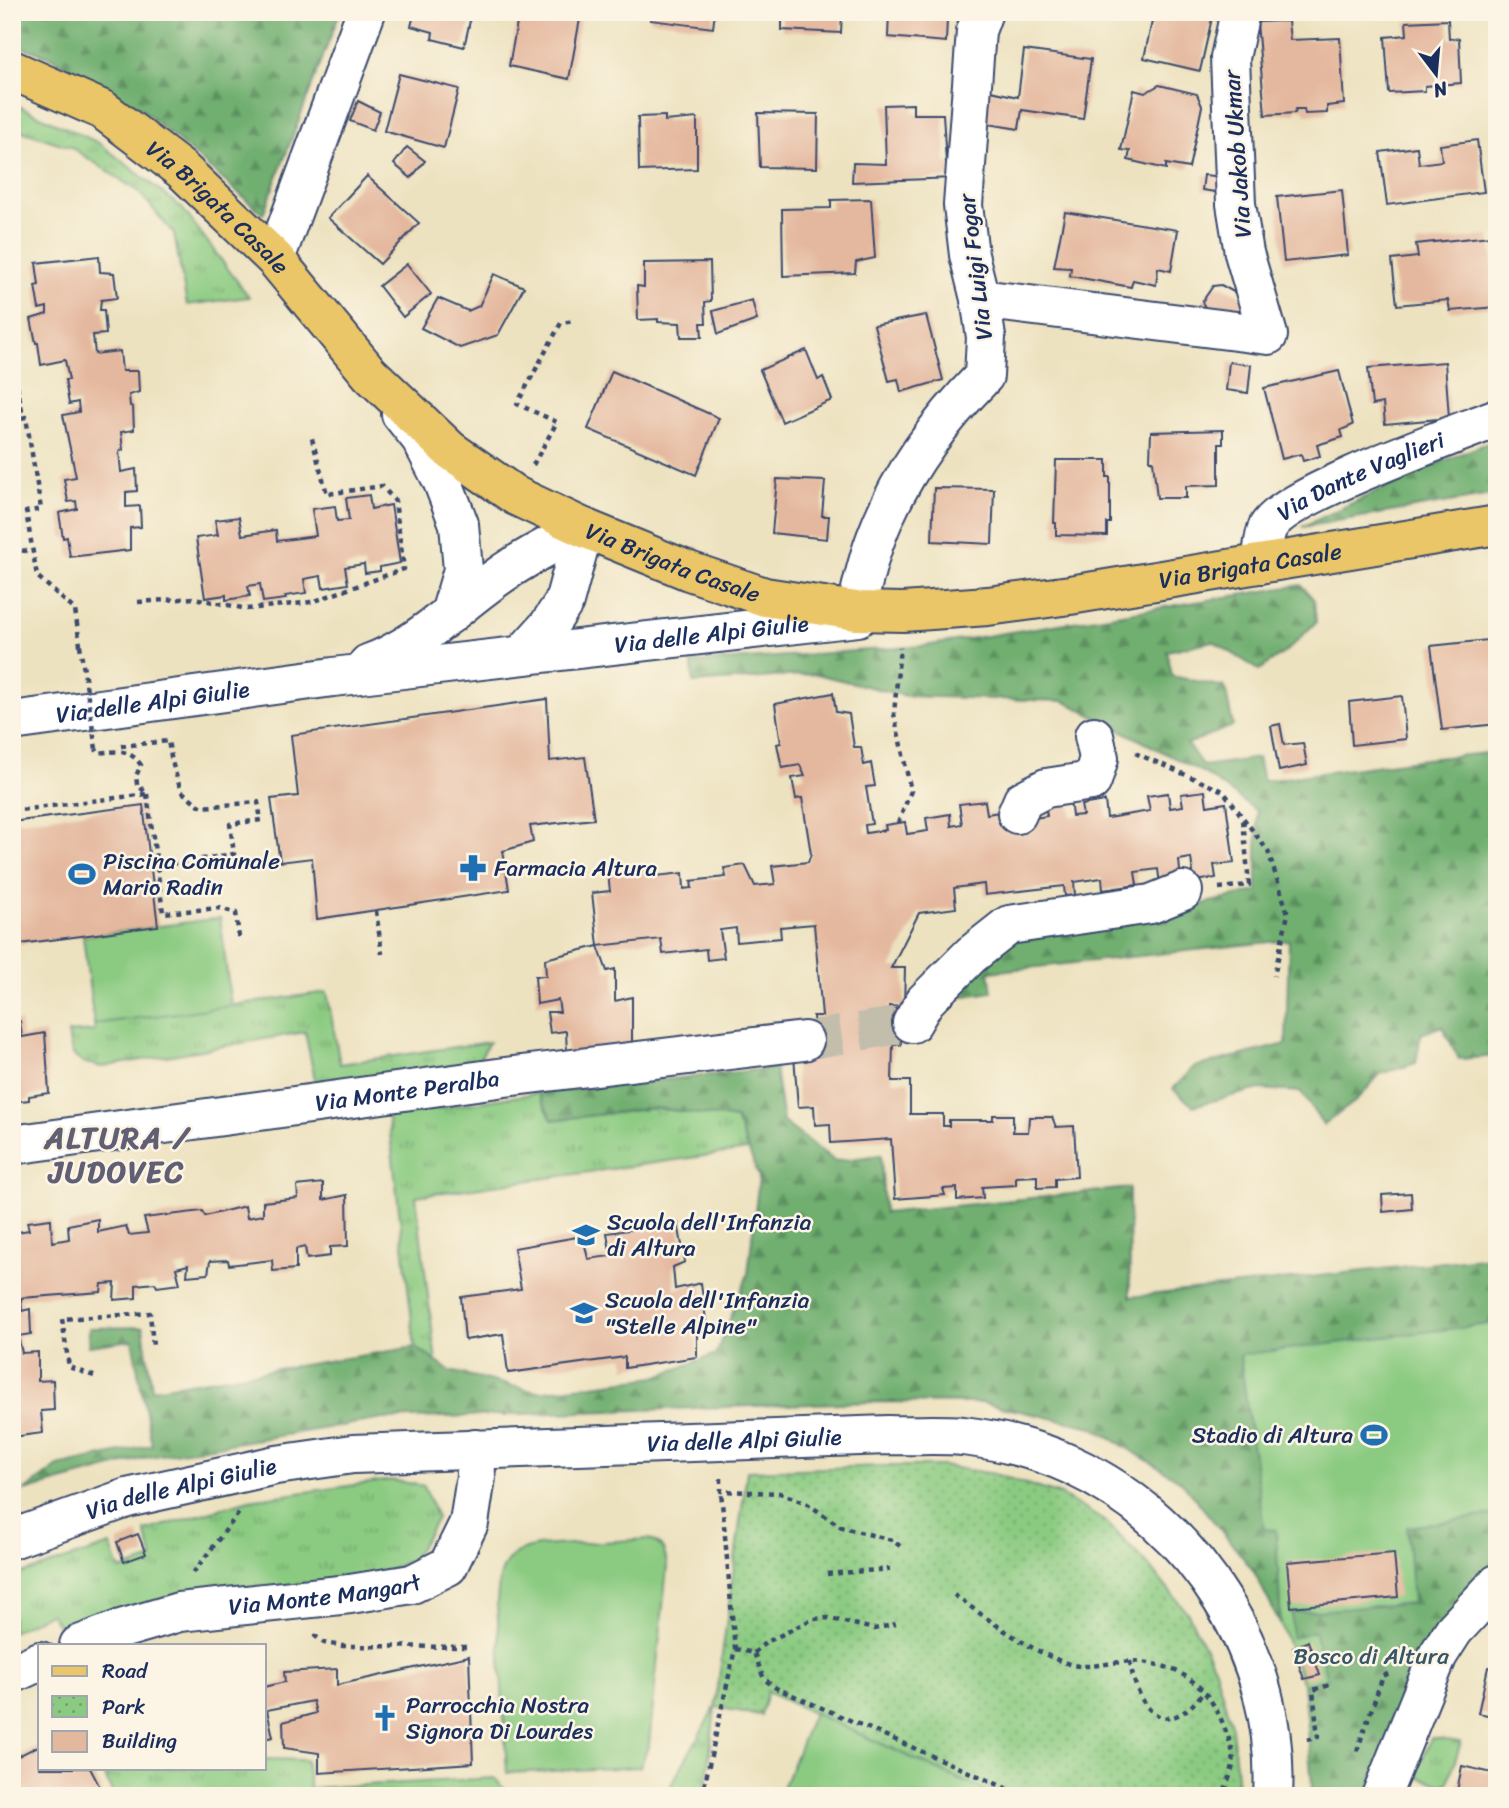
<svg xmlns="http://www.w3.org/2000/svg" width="1509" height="1808" viewBox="0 0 1509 1808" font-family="Sriracha,sans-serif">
  <defs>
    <pattern id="grass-tufts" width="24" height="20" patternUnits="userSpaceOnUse" patternTransform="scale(1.75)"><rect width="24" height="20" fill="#8bcb81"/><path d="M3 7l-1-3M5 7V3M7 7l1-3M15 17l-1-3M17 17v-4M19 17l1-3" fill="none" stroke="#71a56d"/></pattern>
    <pattern id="forest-firs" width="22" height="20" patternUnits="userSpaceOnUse" patternTransform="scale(1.75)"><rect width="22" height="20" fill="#70af6f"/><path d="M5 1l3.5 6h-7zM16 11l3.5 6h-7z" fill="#5b8f5e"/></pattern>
    <pattern id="park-dots" width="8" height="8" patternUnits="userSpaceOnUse" patternTransform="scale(1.75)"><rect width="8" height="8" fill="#8bcb81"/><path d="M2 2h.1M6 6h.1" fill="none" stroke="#71a56d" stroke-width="1.8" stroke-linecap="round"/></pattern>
  </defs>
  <rect width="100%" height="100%" fill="#fcf5e5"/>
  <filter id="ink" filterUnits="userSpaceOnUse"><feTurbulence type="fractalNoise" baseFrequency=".0143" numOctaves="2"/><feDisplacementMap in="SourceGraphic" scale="14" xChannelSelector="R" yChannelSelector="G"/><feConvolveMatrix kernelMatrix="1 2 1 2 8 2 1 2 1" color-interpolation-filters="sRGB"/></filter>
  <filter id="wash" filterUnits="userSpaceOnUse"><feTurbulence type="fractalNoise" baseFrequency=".00686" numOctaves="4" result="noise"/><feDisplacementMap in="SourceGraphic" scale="28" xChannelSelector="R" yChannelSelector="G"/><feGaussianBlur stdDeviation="1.57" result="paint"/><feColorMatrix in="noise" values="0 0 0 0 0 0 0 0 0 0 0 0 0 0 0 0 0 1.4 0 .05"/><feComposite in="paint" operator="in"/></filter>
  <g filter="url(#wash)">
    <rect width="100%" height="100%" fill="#ede2c0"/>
    <!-- grass -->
    <g fill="url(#grass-tufts)" stroke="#537d70" stroke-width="2">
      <path d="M12 103 99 143 182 208 249 297 187 305 174 234 139 192 71 147 12 128Z"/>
      <path d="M327 992 340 1064 489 1042 476 1065 317 1089 305 1032 102 1067C76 1061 71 1061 68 1033L95 1031 94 1024Z"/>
      <path d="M538 1093 553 1120 656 1108 736 1118 748 1150 416 1196 436 1362 415 1347 388 1116Z"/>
      <path d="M391 1480 424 1486 437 1518 414 1558 378 1576 64 1634 50 1613 12 1632V1577L110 1545 120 1570 153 1559 145 1531 249 1500Z"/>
      <path d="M715 1707 705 1796H665Z"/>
      <path d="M1431 1738 1461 1742 1447 1785 1415 1777Z"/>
      <path d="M264 1759 306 1760 310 1788 495 1778 509 1796H114L101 1768H264Z"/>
    </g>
    <!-- forest -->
    <g fill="url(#forest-firs)" stroke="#466f66" stroke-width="2">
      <path d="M12 12H340L263 214 141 109 46 55 12 44Z"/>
      <path d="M1497 439V494L1302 527 1422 470Z"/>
      <path d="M1301 585 1314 600 1316 622 1288 650 1259 670 1213 641 1167 651 1172 676 1225 687 1233 726 1187 744 1203 766 1258 758 1263 781 1425 759 1497 752V1056L1459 1059 1442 1026 1421 1034 1416 1063 1380 1074 1357 1100 1323 1125 1301 1092 1259 1089 1193 1106 1173 1089 1194 1067 1286 1044 1289 940 989 972 992 992 946 999 1007 939 1168 912 1257 891V811L1204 773 1064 701 906 696 816 674 693 683 692 663 924 646Z"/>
      <path d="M775 1068 783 1122 835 1161 881 1155 884 1213 1129 1188 1130 1297 1497 1256V1323L1240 1356 1264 1528 1276 1529 1281 1625 1253 1570 1181 1481 1092 1427 983 1403 869 1402 383 1419 149 1457 24 1491 58 1466 152 1445 132 1340 88 1346 89 1328 143 1327 152 1389 415 1347 450 1371 537 1392 656 1377 716 1354 748 1274 759 1177 736 1119 656 1108 552 1120 538 1093Z"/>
      <path d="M1497 1514V1562L1434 1635 1370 1796H1310L1312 1784 1303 1684 1327 1679 1292 1639V1612L1413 1603 1407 1527Z"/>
    </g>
    <!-- park -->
    <path fill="url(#park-dots)" stroke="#537d70" stroke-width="2" d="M884 1466H941L995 1474 1061 1495 1106 1522 1149 1566 1189 1615 1215 1669 1232 1728 1239 1796H996L767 1692 761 1715 715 1707 747 1471Z"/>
    <!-- pitch -->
    <g fill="#8bcb81" stroke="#537d70" stroke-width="2">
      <path d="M220 918 231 1006 94 1024 83 936Z"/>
      <path d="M1497 1323V1514L1407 1527 1413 1603 1292 1613V1638L1314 1631 1327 1679 1303 1684 1281 1625 1276 1530 1264 1529 1240 1355Z"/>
      <path d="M649 1539C663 1544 665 1551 667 1566L649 1744 640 1767 507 1773 497 1604C499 1571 502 1553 538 1546Z"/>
      <path d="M813 1713 996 1796H780Z"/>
    </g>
    <g id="blocks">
      <!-- building -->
      <g fill="#e4b89e">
        <path d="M415 12H472L464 47 432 39 433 32 411 26Z"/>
        <path d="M519 12H539L580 19 569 79 509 66Z"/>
        <path d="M651 12H715L713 28 650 20Z"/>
        <path d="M782 12H842L841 33 782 30Z"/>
        <path d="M889 12H959V19H947L946 42 888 37Z"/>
        <path d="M1154 12H1216L1215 18H1212L1200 71 1144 58Z"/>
        <path d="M1448 20 1449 39 1459 38 1461 83 1425 86V91L1389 93 1385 37 1407 35 1406 22Z"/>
        <path d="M1288 21 1290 40 1340 38 1344 104 1327 106V113L1305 114 1304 109H1296L1295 113 1265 115 1257 22Z"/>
        <path d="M1024 50 1091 59 1083 119 1022 110 1019 129 982 123 986 90 1018 97Z"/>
        <path d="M399 74 459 89 444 148 384 131Z"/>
        <path d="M1159 85 1197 94 1202 106 1189 168 1166 164V169L1128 160 1130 151 1121 150 1134 90 1145 93Z"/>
        <path d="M358 101 380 112 373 130 350 121Z"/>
        <path d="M913 104V114H943L946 163 954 164V178L852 182 853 163 886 164 884 105Z"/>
        <path d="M758 113 818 114 817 168 760 167Z"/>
        <path d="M665 116V121L697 118V169L639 171 638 117Z"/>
        <path d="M1477 140 1484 192 1387 205 1380 152 1417 147 1419 164 1442 161 1440 145Z"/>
        <path d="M407 147 425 161 411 178 394 164Z"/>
        <path d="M1204 175 1224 177 1222 193 1202 190Z"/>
        <path d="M367 176 419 223 380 264 328 218Z"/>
        <path d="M1342 190 1348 255 1284 262 1277 197Z"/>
        <path d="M871 199 875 258 856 262 855 273 783 276 782 209 831 208V200Z"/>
        <path d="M1065 212 1178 230 1171 271 1158 268 1156 285 1133 280 1131 287 1070 276 1071 268 1054 267Z"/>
        <path d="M1490 236 1497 307 1450 311 1448 300 1397 305 1392 260 1418 257 1416 244Z"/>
        <path d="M99 256 100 272 114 273 117 298 101 300 100 310H104L106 334 93 335 95 354 120 351 122 371H138L139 392 129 395 130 406 133 407 134 430 121 432 123 450 119 451 121 472 136 469 137 491 126 492V507L140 506 141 527 130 528V550L70 557 67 537 63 538 59 513 77 509 76 501 68 502 64 479 76 477 63 415 79 412 78 402 69 404 65 380H69L65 360 41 365 38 343H36L31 319 47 314V307L39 309 35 286 39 285 36 263Z"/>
        <path d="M710 262 711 301 705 302 706 323H701L702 337H681L680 323 658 322V319L638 320 637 286 644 287V263Z"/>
        <path d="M407 264 431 294 403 317 379 286Z"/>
        <path d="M494 274 524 287 498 335 460 348 421 328 438 298 468 311 479 306Z"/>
        <path d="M1221 285 1243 297 1245 320 1209 314 1202 302 1213 286Z"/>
        <path d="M752 300 757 320 718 334 713 311Z"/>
        <path d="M926 315 943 380 901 392 898 379 889 381 874 325Z"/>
        <path d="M806 350 818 380 823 377 832 400 782 422 760 370Z"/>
        <path d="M1229 362 1251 365 1248 393 1226 390Z"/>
        <path d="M1445 362 1449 418 1385 424 1383 403 1372 405 1368 368Z"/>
        <path d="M612 371 719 418 696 475 588 429Z"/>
        <path d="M1339 371 1353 425 1341 430 1343 437 1317 445 1320 456 1303 461 1301 454 1282 459 1264 388Z"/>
        <path d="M1223 430V444H1219V485L1186 486V498H1157L1153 461 1150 460 1151 432Z"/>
        <path d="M1056 460H1107V477H1110V523H1107V536L1056 535V523H1054Z"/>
        <path d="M777 479 825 481 822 516H829L827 539 772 533Z"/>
        <path d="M934 488 994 489 992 544 932 541Z"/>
        <path d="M369 495 371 509 391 505 400 563 380 567V571L365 573 364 564 345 567 348 584 323 588 321 576 304 579 306 593 285 596 286 599 263 602 260 584 248 586 250 596 226 600V595L205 598 196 538 218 535 215 520 239 517 242 535 276 530 277 541 316 536 312 509 335 506 337 521 349 520 346 498Z"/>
        <path d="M1497 639V724L1442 730 1431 646Z"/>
        <path d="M833 693 836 712 849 714 854 747H861L864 765 871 763 875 786 866 787 872 824 865 825 866 833 886 830 885 825 905 822 907 834 928 831 926 818 950 814 951 826 962 824 959 804 985 801 987 814 1005 811 1029 819 1047 816 1045 804 1070 800 1072 816 1083 815 1081 805 1105 801 1107 818 1150 811 1147 796 1168 793 1170 808 1183 806 1181 794 1205 791 1207 806 1226 803 1234 863 1214 865 1216 878 1194 881 1191 858 1179 860 1181 881 1160 884 1158 869 1135 872 1137 885 1103 890 1102 878 1074 882 1075 895 1065 896 1064 886 985 895 984 884 954 888 956 908 919 913 891 968H905L904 1007 889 1006V1009H901V1045H893L892 1081H910V1114H943V1126H949V1120H993V1115H1013V1132H1028L1029 1117H1052L1056 1127 1074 1126 1077 1177 1055 1179V1187L1037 1188V1176L1016 1177V1185L982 1187 983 1198 957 1200V1188L943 1189 945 1195 895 1199 891 1139 831 1143 830 1124 815 1125 814 1106 798 1107 794 1056 816 1055 813 1016H822L814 924 780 927 781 938 737 942 736 928 720 930 724 958 707 960 706 949 663 954 661 939 598 946 592 893 610 891 608 874 646 870 647 877 683 873 684 889 692 888 691 881 726 877 724 868 745 865 755 886 775 884 772 866 808 862 811 854 802 798 796 799 792 778 805 776 800 765 782 768 777 744 781 743 775 704Z"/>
        <path d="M1402 696 1406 739 1352 745 1349 702Z"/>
        <path d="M547 699 550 761 585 757 594 819 530 826 533 842 503 851 509 890 317 919 312 858 280 862 271 799 298 796 291 735Z"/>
        <path d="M1280 724 1284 745 1303 743 1307 765 1279 771 1271 726Z"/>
        <path d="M143 805 158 926 12 945V822Z"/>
        <path d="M598 946 607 971 615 969V1001L632 997V1044L567 1055 566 1031 550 1033 547 1012H560L558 1000 537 1004 535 976H546L545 959Z"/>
        <path d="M20 1021 22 1037 45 1033 49 1093 29 1096V1100L12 1102V1022Z"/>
        <path d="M1497 1176V1198H1495L1492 1177Z"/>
        <path d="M323 1183V1200L347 1195 348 1246 330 1247V1256L307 1259 305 1247 296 1249V1269L273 1271 272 1260 229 1265 228 1260 210 1261 208 1274 187 1276 188 1265 176 1268 180 1284 157 1287 155 1283 136 1285V1298L114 1300 115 1283 102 1284 101 1292 21 1298 22 1311 30 1309 31 1334 18 1336 22 1353 38 1352V1381L53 1380 54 1410 41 1411 43 1433 12 1437V1233L29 1230 27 1222 51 1219 52 1242 69 1239 68 1225 98 1219V1232L126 1226 129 1235 148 1233 144 1218 202 1211 205 1216 245 1206 247 1218 263 1215V1202L298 1198 297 1186Z"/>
        <path d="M1411 1193 1412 1209 1383 1212 1382 1195Z"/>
        <path d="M678 1223 685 1262 673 1267 675 1289 701 1283 707 1328 697 1329V1357L625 1368V1357L508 1373 503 1334 465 1340 461 1297 521 1289 514 1248 583 1236 588 1259 611 1256 607 1233Z"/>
        <path d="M138 1534 146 1554 124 1562 117 1542Z"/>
        <path d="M1394 1553 1398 1597 1291 1607 1287 1562Z"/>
        <path d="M1308 1641 1320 1675 1304 1679 1293 1648Z"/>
        <path d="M469 1656 473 1763 319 1773V1753L284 1748 283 1722 316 1713 313 1701 267 1710 273 1737 264 1739V1687L285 1682 284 1672 337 1669V1685Z"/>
        <path d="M1488 1667 1497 1668V1717L1478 1713Z"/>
        <path d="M40 1745V1768H90L102 1791 92 1796H12V1759Z"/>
        <path d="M1462 1766 1497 1774V1796H1456Z"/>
        <path d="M721 1788 742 1795V1796H719Z"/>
      </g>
    </g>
  </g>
  <g filter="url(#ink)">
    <use href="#blocks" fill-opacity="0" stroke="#3a4a6d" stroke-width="2"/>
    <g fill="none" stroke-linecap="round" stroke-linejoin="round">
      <!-- minor-tunnel -->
      <path stroke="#c3beac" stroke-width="38" stroke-dasharray="38 19" stroke-linecap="butt" d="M804 1041 912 1023"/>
      <defs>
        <g id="minor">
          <path d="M275 259 366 12"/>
          <path d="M980 299 1268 335 1244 253 1236 204 1230 58 1240 12"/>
          <path d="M401 414 421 439 442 480 459 524 463 570 450 614"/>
          <path id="s1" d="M1261 564C1263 553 1263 537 1268 527 1285 495 1455 435 1497 418"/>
          <path d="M856 611C862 586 867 561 876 538 899 475 938 423 984 376L986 337 980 299 969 255 963 205 976 31 983 12"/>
          <path d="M522 655 549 625 564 602 584 528"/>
          <path d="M368 664C418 646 456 606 499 576 526 557 555 542 584 528"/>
          <path id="s2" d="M12 721 333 677 858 617"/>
          <path d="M1017 814 1023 800 1046 788 1092 781 1099 758 1094 736"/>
          <path d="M912 1023 925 1001 971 955 1009 925 1151 904 1183 891"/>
          <path id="s3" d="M12 1145 505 1077 804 1041"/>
          <path id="s4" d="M12 1539 127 1498 276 1465 353 1454 888 1435C913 1436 938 1434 963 1436 998 1440 1039 1450 1071 1465 1197 1523 1281 1657 1273 1796"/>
          <path id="s5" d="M79 1645 121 1629 179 1612 350 1594 412 1584 448 1566 469 1523 476 1477 475 1449"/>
          <path d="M12 1674 40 1661"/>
          <path d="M1381 1796 1438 1655 1454 1630 1497 1584"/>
        </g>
        <g id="major">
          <path id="s6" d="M12 70 103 110 182 170 275 259 370 374 450 450 516 496 584 528 689 571 765 597 856 611 903 612 988 606 1070 595 1497 525"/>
        </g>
      </defs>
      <!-- minor casing -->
      <use href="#minor" stroke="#3a4a6d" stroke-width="42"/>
      <!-- major casing -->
      <use href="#major" stroke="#3a4a6d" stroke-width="42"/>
      <!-- path -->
      <g stroke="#3a4a6d" stroke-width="4.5" stroke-dasharray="5 5" stroke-linecap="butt">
        <path d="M12 412 22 410 16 380"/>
        <path d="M12 420 26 417 41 509 26 512 37 576 75 610 80 645"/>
        <path d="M533 465 557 422 517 404 561 323 575 321"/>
        <path d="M12 549 33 552"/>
        <path d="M138 602 194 598 247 609 312 602 404 569 395 501 382 486 327 494 311 435"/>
        <path d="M121 746 168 741 172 762 181 791 202 807 258 802 261 820 230 824 234 854 157 866 163 913 220 908 236 913 239 938"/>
        <path d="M1135 753 1223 791 1268 851 1288 914 1274 976"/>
        <path d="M147 794 157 866"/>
        <path d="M12 811 147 794 137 784 136 776 141 765C129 748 117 751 98 753L96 749"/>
        <path d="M898 823 911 791 894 714 900 647"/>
        <path d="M1219 888 1249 885 1243 819"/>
        <path d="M376 911 382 954"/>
        <path d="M94 1376 69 1367 62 1319 150 1313 153 1346"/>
        <path d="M721 1478V1491L780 1493 806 1503 843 1528 892 1540 900 1546"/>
        <path d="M193 1573 241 1510"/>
        <path d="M827 1574 890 1569"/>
        <path d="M954 1595C990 1620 1027 1650 1069 1664 1093 1671 1118 1658 1143 1662 1186 1668 1210 1689 1225 1729 1229 1739 1235 1754 1233 1765 1231 1775 1226 1786 1223 1796"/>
        <path d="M314 1635 324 1643 343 1646 468 1647"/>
        <path d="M735 1649 754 1653 764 1679 776 1688 1024 1796"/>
        <path d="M754 1653 765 1643 813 1619 828 1618 874 1629 896 1624"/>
        <path d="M1130 1661C1137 1711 1167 1743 1204 1691"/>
        <path d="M1307 1740 1318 1737 1313 1690 1333 1684"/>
        <path d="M1357 1751 1383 1676 1392 1672"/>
        <path d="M702 1796 735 1649 721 1491"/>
      </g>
      <!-- minor -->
      <use href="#minor" stroke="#fff" stroke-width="38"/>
      <!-- major -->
      <use href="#major" stroke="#ebc669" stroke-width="38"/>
      <!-- path-bridge -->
      <path stroke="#3a4a6d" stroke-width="4.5" stroke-dasharray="5 5" stroke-linecap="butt" d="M80 645 96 749"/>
    </g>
  </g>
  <!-- icons -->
  <defs>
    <symbol id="pharmacy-bare" viewBox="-9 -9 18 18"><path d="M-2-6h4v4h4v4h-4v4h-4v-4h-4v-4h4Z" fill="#1f6fb2" stroke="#fcf5e5" stroke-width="2.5" paint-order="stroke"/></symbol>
    <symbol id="stadium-bare" viewBox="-9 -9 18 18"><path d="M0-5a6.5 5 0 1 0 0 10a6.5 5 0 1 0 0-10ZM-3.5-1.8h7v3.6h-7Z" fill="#1f6fb2" stroke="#fcf5e5" stroke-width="2.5" paint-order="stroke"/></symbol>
    <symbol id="school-bare" viewBox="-9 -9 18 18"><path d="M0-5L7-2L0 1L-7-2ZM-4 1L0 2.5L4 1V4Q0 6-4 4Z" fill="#1f6fb2" stroke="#fcf5e5" stroke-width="2.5" paint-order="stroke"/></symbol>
    <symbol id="church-bare" viewBox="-9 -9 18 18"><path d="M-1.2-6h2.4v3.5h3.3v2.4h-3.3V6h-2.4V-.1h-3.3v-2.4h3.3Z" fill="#1f6fb2" stroke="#fcf5e5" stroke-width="2.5" paint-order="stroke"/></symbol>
  </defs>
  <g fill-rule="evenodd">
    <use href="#pharmacy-bare" x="454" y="849" width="38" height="38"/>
    <use href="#stadium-bare" x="63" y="855" width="38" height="38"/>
    <use href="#school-bare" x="567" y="1216" width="38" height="38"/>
    <use href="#school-bare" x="565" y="1294" width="38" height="38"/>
    <use href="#stadium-bare" x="1355" y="1416" width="38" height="38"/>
    <use href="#church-bare" x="366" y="1699" width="38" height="38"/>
  </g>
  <g text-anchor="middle" stroke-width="5" stroke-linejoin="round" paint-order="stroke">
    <!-- street labels -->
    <g font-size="23" fill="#1b2f5e" stroke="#fcf5e5">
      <text transform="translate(1237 154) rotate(-94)" y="8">Via Jakob Ukmar</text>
      <text dy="8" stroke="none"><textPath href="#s6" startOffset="250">Via Brigata Casale</textPath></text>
      <text transform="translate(975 267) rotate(-97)" y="8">Via Luigi Fogar</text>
      <text dy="8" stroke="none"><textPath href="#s1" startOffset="145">Via Dante Vaglieri</textPath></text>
      <text dy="8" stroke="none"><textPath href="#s6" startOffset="838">Via Brigata Casale</textPath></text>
      <text dy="8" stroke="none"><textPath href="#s6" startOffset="1426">Via Brigata Casale</textPath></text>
      <text dy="8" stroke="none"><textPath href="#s2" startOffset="705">Via delle Alpi Giulie</textPath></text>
      <text dy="8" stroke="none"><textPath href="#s2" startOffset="142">Via delle Alpi Giulie</textPath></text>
      <text dy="8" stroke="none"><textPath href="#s3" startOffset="399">Via Monte Peralba</textPath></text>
      <text dy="8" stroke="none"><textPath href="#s4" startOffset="744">Via delle Alpi Giulie</textPath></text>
      <text dy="8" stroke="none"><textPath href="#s4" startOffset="177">Via delle Alpi Giulie</textPath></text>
      <text dy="8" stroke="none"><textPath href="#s5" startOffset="252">Via Monte Mangart</textPath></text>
    </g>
    <!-- poi labels -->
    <g font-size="23" fill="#1b2f5e" stroke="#fcf5e5" text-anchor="start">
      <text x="103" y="869">Piscina Comunale<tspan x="103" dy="26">Mario Radin</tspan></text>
      <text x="494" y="876">Farmacia Altura</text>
      <text x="607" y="1230">Scuola dell'Infanzia<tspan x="607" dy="26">di Altura</tspan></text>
      <text x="605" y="1308">Scuola dell'Infanzia<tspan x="605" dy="26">"Stelle Alpine"</tspan></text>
      <text x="1353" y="1443" text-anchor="end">Stadio di Altura</text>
      <text x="406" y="1713">Parrocchia Nostra<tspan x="406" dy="26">Signora Di Lourdes</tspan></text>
    </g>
    <!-- park labels -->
    <g font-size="23" fill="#375667" stroke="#fcf5e5">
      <text x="1371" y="1664">Bosco di Altura</text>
    </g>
    <!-- district labels -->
    <g font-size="30" font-weight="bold" letter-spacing="2" fill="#615f74" stroke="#fcf5e5">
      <text x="117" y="1148">ALTURA /<tspan x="117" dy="34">JUDOVEC</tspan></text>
    </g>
  </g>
  <!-- margin -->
  <rect width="1509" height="1808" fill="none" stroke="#fcf5e5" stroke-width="42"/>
  <!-- legend -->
  <rect x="38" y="1644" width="228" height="126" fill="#fcf5e5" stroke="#a2a6af" stroke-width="2"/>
  <rect x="52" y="1666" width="35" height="10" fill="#ebc669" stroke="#a2a6af" stroke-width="2"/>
  <text x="102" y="1678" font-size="21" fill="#1b2f5e">Road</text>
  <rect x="52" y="1696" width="35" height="21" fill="url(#park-dots)" stroke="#a2a6af" stroke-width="2"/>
  <text x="102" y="1714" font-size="21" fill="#1b2f5e">Park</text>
  <rect x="52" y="1731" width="35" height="21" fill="#e4b89e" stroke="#a2a6af" stroke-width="2"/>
  <text x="102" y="1748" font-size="21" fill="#1b2f5e">Building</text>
  <!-- north arrow -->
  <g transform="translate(1436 74) rotate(164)" stroke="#fcf5e5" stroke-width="5" paint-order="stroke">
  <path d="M0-5L12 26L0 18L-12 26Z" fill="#1b2f5e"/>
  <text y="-10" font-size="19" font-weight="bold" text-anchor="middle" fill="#1b2f5e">N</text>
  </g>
</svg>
